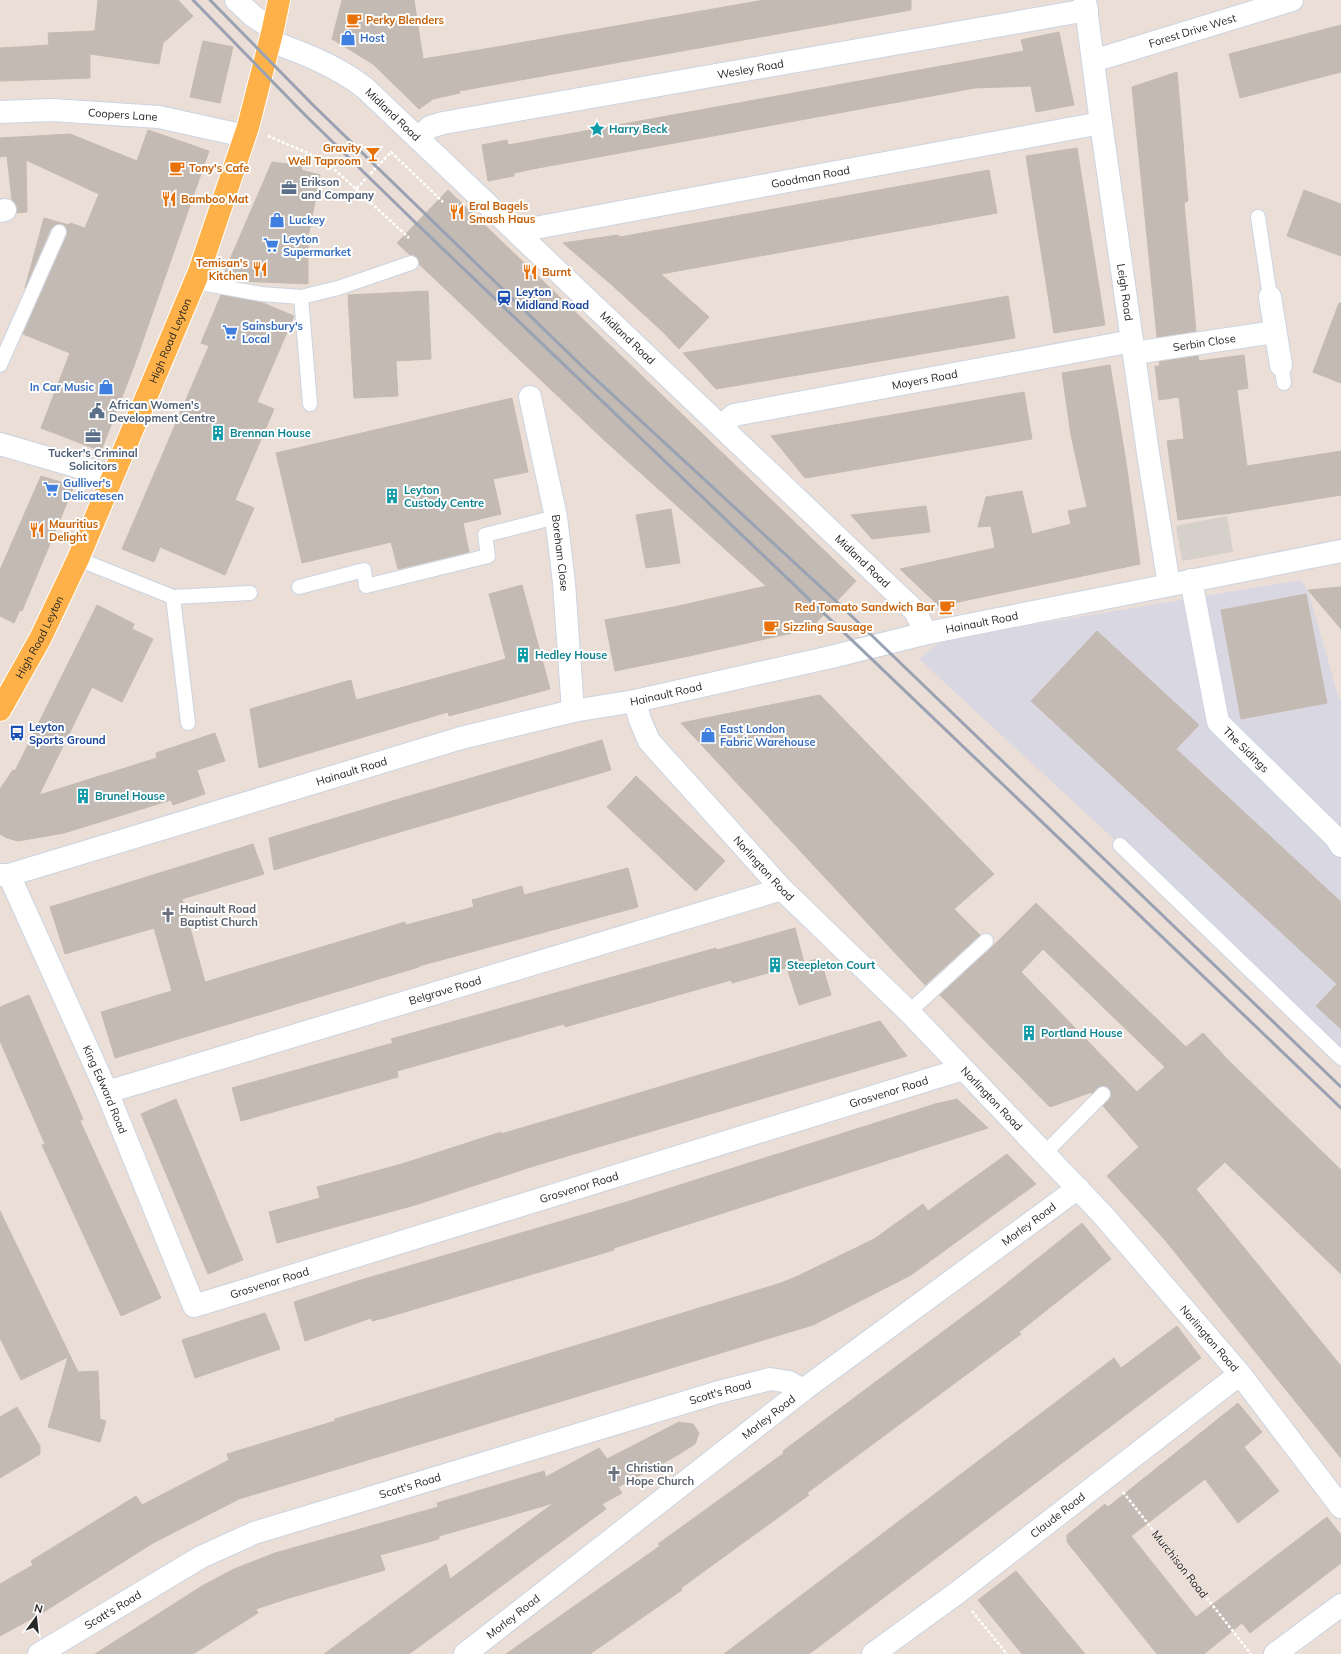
<svg xmlns="http://www.w3.org/2000/svg" width="1341" height="1654" viewBox="0 0 1341 1654" font-family="Mulish,sans-serif">
  <rect width="100%" height="100%" fill="#ebded6"/>
  <!-- industrial -->
  <path fill="#d9d8e2" d="M1301 580 1308 590 1339 699 1341 698V1049L919 659 942 640Z"/>
  <!-- plaza -->
  <path fill="#d6d0ca" d="M1227 516 1233 552 1182 561 1176 526Z"/>
  <!-- building -->
  <g fill="#c2bab3" stroke="#c6bab0" fill-rule="evenodd">
    <path d="M98 0H178L193 16 163 43 159 64 90 54V78L0 81V48L49 45 48 33 95 31Z"/>
    <path d="M342 0H414L423 59 491 48 764 0H911V10L459 91 460 93 433 99 419 109 373 64 332 39Z"/>
    <path d="M1341 25V72L1240 98 1229 54Z"/>
    <path d="M1059 32 1074 105 1036 112 1031 86 975 88 538 168 514 173V176L488 181 482 145 507 140 508 145 1024 51 1021 40Z"/>
    <path d="M203 41 233 47 220 103 190 97Z"/>
    <path d="M1177 72 1188 201 1184 203 1196 331 1157 337 1132 87Z"/>
    <path d="M148 130 209 151 134 366 101 451 41 428 70 353 23 334 67 235 66 227 63 224H58L51 228 25 288 44 218 69 225 70 223 85 228 99 194 26 160 27 212 17 213V207L12 200 7 156 0 157V138L70 134 137 161Z"/>
    <path d="M1077 148 1105 325 1054 333 1026 156Z"/>
    <path d="M272 162 302 166 301 170 320 175 309 233 308 232V284L238 281 228 279 231 273 225 271Z"/>
    <path d="M989 170 997 213 661 274 709 317 679 349 663 332 613 286 563 243 618 235 620 237Z"/>
    <path d="M448 190 856 581 810 629 689 656 615 671 605 620 674 607 766 586 604 440 419 264 417 257 410 255 397 243Z"/>
    <path d="M1304 190 1341 204V256L1287 236Z"/>
    <path d="M428 291 431 359 396 361 398 396 354 398 348 295Z"/>
    <path d="M221 295 263 303 294 316 257 402 274 409 235 500 254 508 225 575 160 547 154 562 122 549 209 346 201 343Z"/>
    <path d="M1008 296 1015 338 716 389 683 353Z"/>
    <path d="M1339 303H1341V383L1313 372Z"/>
    <path d="M1244 355 1248 388 1237 390 1247 466 1341 451V495L1231 513 1178 520 1167 441 1184 439 1179 397 1159 400 1155 366H1160L1159 362 1198 356 1199 361Z"/>
    <path d="M1110 365 1126 462 1140 564 939 606 900 569 995 548 991 526 978 527 986 497 1022 491 1032 534 1071 524 1068 511 1087 507 1071 435 1062 373Z"/>
    <path d="M1024 392 1032 439 853 470 805 478 771 436Z"/>
    <path d="M512 398 528 472 493 479 501 514 463 523 469 552 398 569 391 542 302 563 276 453Z"/>
    <path d="M41 476 74 486 22 611 20 610 14 623 0 616V570Z"/>
    <path d="M926 506 930 532 872 539 851 515Z"/>
    <path d="M671 509 680 563 646 568 636 515Z"/>
    <path d="M522 585 550 689 449 716 448 712 259 768 250 709 351 680 356 700 506 659 489 594Z"/>
    <path d="M1341 587V629L1308 590Z"/>
    <path d="M1306 594 1327 703 1241 719 1221 610Z"/>
    <path d="M97 605 134 624 132 629 153 639 122 702 92 687 39 795 157 758 156 753 215 733 225 761 197 770 205 794 173 805 171 800 64 833 18 841 7 838 0 834V789L13 770 15 771Z"/>
    <path d="M1097 631 1199 725 1176 749 1341 902V1029L1316 1006 1337 984 1031 701Z"/>
    <path d="M820 695 994 874 954 909 980 935 925 985 681 723Z"/>
    <path d="M602 740 611 770 376 839 274 870 269 838 399 799Z"/>
    <path d="M636 776 725 861 696 891 607 807Z"/>
    <path d="M253 844 264 874 182 899 205 982 405 922 406 925 474 907 472 900 522 886 524 895 628 868 638 907 419 966V967L115 1058 101 1012 172 991 154 928 65 954 50 907Z"/>
    <path d="M1036 903 1186 1047 1203 1033 1228 1060 1341 1170V1274L1225 1162 1196 1189 1341 1366V1458L1165 1240 1107 1176 1139 1147 1103 1106 1111 1096 1109 1088 1105 1086H1100L1092 1094V1092L1050 1107 940 995 992 947ZM1043 949 1165 1067 1137 1092 1021 972Z"/>
    <path d="M795 928 804 963 732 983 731 980 565 1027 564 1024 479 1048 397 1071 398 1077 241 1121 232 1088 393 1043 391 1039 716 948 717 950Z"/>
    <path d="M820 958 831 995 799 1005 787 968Z"/>
    <path d="M29 995 83 1119 80 1121 161 1298 121 1316 42 1145 45 1144 0 1041V1007Z"/>
    <path d="M880 1021 907 1056 537 1165 415 1205 277 1243 269 1212 320 1198 317 1187 402 1164 501 1132V1134L545 1121Z"/>
    <path d="M176 1099 243 1260 208 1274 141 1114Z"/>
    <path d="M957 1099 988 1128 614 1248V1250L388 1317 372 1321 371 1318 305 1341 294 1302 361 1280 623 1203 935 1104Z"/>
    <path d="M1007 1154 1036 1184 911 1275 813 1325 239 1499 153 1543 42 1613 0 1636V1584L33 1565 31 1561 136 1496 142 1505 229 1460 227 1454 335 1421V1419L781 1283 798 1276 874 1239 923 1204 928 1211Z"/>
    <path d="M0 1211 78 1372 98 1371 100 1419 106 1421 100 1442 48 1427 68 1357 21 1380 0 1338Z"/>
    <path d="M1082 1223 1111 1259 1019 1332 1021 1334 807 1493 809 1495 681 1588 682 1590 590 1654H506L660 1546 658 1544 784 1453 783 1451 992 1295Z"/>
    <path d="M265 1313 280 1349 195 1378 182 1340Z"/>
    <path d="M1177 1326 1201 1358 809 1654H724L1114 1358 1121 1368Z"/>
    <path d="M1238 1403 1262 1432 1244 1447 1279 1491 1238 1523 1205 1479 1131 1536 1196 1617 1327 1517 1341 1535V1563L1250 1633 1242 1623 1204 1654H1157L1067 1542V1535L1105 1504 1108 1507Z"/>
    <path d="M17 1407 40 1446V1454L0 1478V1417Z"/>
    <path d="M679 1422 693 1424 699 1433 695 1444 676 1456 618 1487 622 1493 602 1504 606 1509 409 1654H324L446 1564 450 1579 554 1503 439 1536V1539L380 1555 385 1570 289 1598 256 1609 258 1613 193 1654H95L202 1586 234 1569 275 1553 438 1507 437 1503 544 1471 546 1477 599 1448 607 1459Z"/>
    <path d="M1016 1571 1050 1612 1085 1654H1022L978 1600Z"/>
  </g>
  <g fill="none" stroke-linecap="round" stroke-linejoin="round">
    <defs>
      <g id="service">
        <path d="M1258 217 1270 297"/>
        <path d="M195 282 261 294 301 297 338 288 411 263"/>
        <path d="M301 297 310 404"/>
        <path d="M0 365 59 232"/>
        <path d="M1281 365 1284 383"/>
        <path d="M78 559 173 597 250 593"/>
        <path d="M299 587 364 570 366 586 488 556 485 535 556 517"/>
        <path d="M173 597 188 723"/>
        <path d="M1120 845 1341 1058"/>
        <path d="M909 1012 986 941"/>
        <path d="M1045 1153 1103 1094"/>
      </g>
      <g id="minor">
        <path d="M236 0 253 16 273 29"/>
        <path id="s2" d="M1085 0 1101 123 1148 453 1169 585"/>
        <path id="s3" d="M270 41C303 53 337 66 365 88L915 611 921 623 923 634"/>
        <path id="s4" d="M1093 61 1292 0"/>
        <path id="s5" d="M0 112 52 110 159 117 245 136"/>
        <path id="s6" d="M418 138 430 127 443 123 1087 10"/>
        <path d="M0 211 5 210"/>
        <path id="s7" d="M524 238 535 228 1101 123"/>
        <path d="M1270 297 1281 365"/>
        <path id="s8" d="M1134 353 1275 332"/>
        <path id="s9" d="M530 397 556 517 564 583 573 711"/>
        <path id="s10" d="M721 426 734 415 1132 341"/>
        <path d="M0 444 113 477"/>
        <path id="s11" d="M1191 580 1218 722 1335 837 1341 846"/>
        <path id="s12" d="M635 701 640 720 649 741 782 889 909 1012 1103 1215 1240 1374 1341 1507"/>
        <path id="s13" d="M9 875 107 1092 194 1306 963 1069"/>
        <path id="s14" d="M107 1092 782 889"/>
        <path id="s15" d="M39 1654 201 1557 254 1533 719 1392 770 1379 789 1382 803 1390"/>
        <path id="s16" d="M465 1654 803 1390 1078 1188"/>
        <path id="s17" d="M873 1654 957 1593 1240 1374"/>
        <path d="M1275 1654 1341 1605"/>
      </g>
      <g id="tertiary">
        <path id="s18" d="M0 875H9L461 738 573 711 635 701 831 657 923 634 1341 551"/>
      </g>
      <g id="primary">
        <path id="s19" d="M0 710 40 639 78 559 199 272 248 127 273 29 279 0"/>
      </g>
    </defs>
    <!-- service casing -->
    <use href="#service" stroke="#cbd4e2" stroke-width="16"/>
    <!-- minor casing -->
    <use href="#minor" stroke="#cbd4e2" stroke-width="24"/>
    <!-- tertiary casing -->
    <use href="#tertiary" stroke="#cbd4e2" stroke-width="24"/>
    <!-- primary casing -->
    <use href="#primary" stroke="#fff" stroke-width="24"/>
    <!-- path -->
    <g stroke="#fff" stroke-width="2.5" stroke-dasharray="3 2" stroke-linecap="butt">
      <path d="M268 136 324 160 356 189 391 152 443 202"/>
      <path d="M356 189 409 238"/>
      <path id="s1" d="M1123 1492 1251 1654"/>
      <path d="M972 1611 1007 1654"/>
    </g>
    <!-- service -->
    <use href="#service" stroke="#fff" stroke-width="14"/>
    <!-- minor -->
    <use href="#minor" stroke="#fff" stroke-width="22"/>
    <!-- tertiary -->
    <use href="#tertiary" stroke="#fff" stroke-width="22"/>
    <!-- primary -->
    <use href="#primary" stroke="#feb148" stroke-width="22"/>
    <!-- rail -->
    <g stroke="#99a2b3" stroke-width="3">
      <path d="M193 0 304 114 420 227 1341 1108"/>
      <path d="M210 0 313 105 588 372 837 602 1341 1087"/>
    </g>
  </g>
  <!-- icons -->
  <defs>
    <symbol id="cafe-bare" viewBox="-9 -9 18 18"><path d="M-5.5-4.5H6V0H3Q3 3.5 0 3.5H-2.5Q-5.5 3.5-5.5 0ZM3-3.2v2h1.7v-2ZM-6 4.5H4V6H-6Z" fill="#e8710a" stroke="#fff" stroke-width="2.5" paint-order="stroke"/></symbol>
    <symbol id="shop-bare" viewBox="-9 -9 18 18"><path d="M-5-2.5h2.3a2.7 3.5 0 0 1 5.4 0H5L5.5 6h-11ZM-1.5-2.5h3a1.5 2.3 0 0 0-3 0Z" fill="#3f7fe0" stroke="#fff" stroke-width="2.5" paint-order="stroke"/></symbol>
    <symbol id="sight-bare" viewBox="-9 -9 18 18"><path d="M0-6L1.8-2.2L6-1.7L2.9 1.2L3.7 5.4L0 3.3L-3.7 5.4L-2.9 1.2L-6-1.7L-1.8-2.2Z" fill="#0f9aa8" stroke="#fff" stroke-width="2.5" paint-order="stroke"/></symbol>
    <symbol id="bar-bare" viewBox="-9 -9 18 18"><path d="M-6-5H6L.8 .8V4.5H3.5V6h-7V4.5H-.8V.8Z" fill="#e8710a" stroke="#fff" stroke-width="2.5" paint-order="stroke"/></symbol>
    <symbol id="office-bare" viewBox="-9 -9 18 18"><path d="M-6-3h4V-5.5h4V-3h4V5H-6ZM-1-4.5V-3h2v-1.5ZM-6 0V1H6V0Z" fill="#5c6f8a" stroke="#fff" stroke-width="2.5" paint-order="stroke"/></symbol>
    <symbol id="restaurant-bare" viewBox="-9 -9 18 18"><path d="M-5-6h1v4h1v-4h1v4h1v-4h1v5L-1.5 .5V6h-2V.5L-5-1ZM5-6V6H3V1.5H1.5Q1.5-4 5-6Z" fill="#e8710a" stroke="#fff" stroke-width="2.5" paint-order="stroke"/></symbol>
    <symbol id="supermarket-bare" viewBox="-9 -9 18 18"><path d="M-6-5.5h2.5l.6 2H6L4.5 2H-2.5L-4.4-4H-6ZM-1.5 3.2a1.3 1.3 0 1 0 .1 0ZM3 3.2a1.3 1.3 0 1 0 .1 0Z" fill="#3f7fe0" stroke="#fff" stroke-width="2.5" paint-order="stroke"/></symbol>
    <symbol id="station-bare" viewBox="-9 -9 18 18"><path d="M-3-6H3Q5-6 5-4V2Q5 4 3 4L4.5 6H3L1.5 4h-3L-3 6H-4.5L-3 4Q-5 4-5 2V-4Q-5-6-3-6ZM-3.5-4v3h7v-3ZM-3.5 1v1.5H-2V1ZM2 1v1.5H3.5V1Z" fill="#1a4fb4" stroke="#fff" stroke-width="2.5" paint-order="stroke"/></symbol>
    <symbol id="civic-bare" viewBox="-9 -9 18 18"><path d="M-.6-6.5H3V-4.5H.6V-3L4-1V1h2V6H-6V1h2V-1L-.6-3ZM-1.2 2.5V6h2.4V2.5Z" fill="#5c6f8a" stroke="#fff" stroke-width="2.5" paint-order="stroke"/></symbol>
    <symbol id="building-bare" viewBox="-9 -9 18 18"><path d="M-4-6H4V6H1V3H-1V6H-4ZM-2.5-4.3h1.7v1.8h-1.7ZM.8-4.3h1.7v1.8H.8ZM-2.5-1h1.7V.8h-1.7ZM.8-1h1.7V.8H.8Z" fill="#0f9aa8" stroke="#fff" stroke-width="2.5" paint-order="stroke"/></symbol>
    <symbol id="bus-bare" viewBox="-9 -9 18 18"><path d="M-5-6H5V4H4V6H2V4H-2V6H-4V4H-5ZM-3.5-4V0h7V-4ZM-3.5 1.2v1.5H-2V1.2ZM2 1.2v1.5H3.5V1.2Z" fill="#1a4fb4" stroke="#fff" stroke-width="2.5" paint-order="stroke"/></symbol>
    <symbol id="church-bare" viewBox="-9 -9 18 18"><path d="M-1.2-6h2.4v3.5h3.3v2.4h-3.3V6h-2.4V-.1h-3.3v-2.4h3.3Z" fill="#6b7280" stroke="#fff" stroke-width="2.5" paint-order="stroke"/></symbol>
  </defs>
  <g fill-rule="evenodd">
    <use href="#cafe-bare" x="343" y="9" width="22" height="22"/>
    <use href="#shop-bare" x="337" y="27" width="22" height="22"/>
    <use href="#sight-bare" x="586" y="118" width="22" height="22"/>
    <use href="#bar-bare" x="362" y="143" width="22" height="22"/>
    <use href="#cafe-bare" x="166" y="157" width="22" height="22"/>
    <use href="#office-bare" x="278" y="177" width="22" height="22"/>
    <use href="#restaurant-bare" x="158" y="188" width="22" height="22"/>
    <use href="#restaurant-bare" x="446" y="201" width="22" height="22"/>
    <use href="#shop-bare" x="266" y="209" width="22" height="22"/>
    <use href="#supermarket-bare" x="260" y="234" width="22" height="22"/>
    <use href="#restaurant-bare" x="249" y="258" width="22" height="22"/>
    <use href="#restaurant-bare" x="519" y="261" width="22" height="22"/>
    <use href="#station-bare" x="493" y="287" width="22" height="22"/>
    <use href="#supermarket-bare" x="219" y="321" width="22" height="22"/>
    <use href="#shop-bare" x="95" y="376" width="22" height="22"/>
    <use href="#civic-bare" x="86" y="400" width="22" height="22"/>
    <use href="#building-bare" x="207" y="422" width="22" height="22"/>
    <use href="#office-bare" x="82" y="425" width="22" height="22"/>
    <use href="#supermarket-bare" x="40" y="478" width="22" height="22"/>
    <use href="#building-bare" x="381" y="485" width="22" height="22"/>
    <use href="#restaurant-bare" x="26" y="519" width="22" height="22"/>
    <use href="#cafe-bare" x="936" y="596" width="22" height="22"/>
    <use href="#cafe-bare" x="760" y="616" width="22" height="22"/>
    <use href="#building-bare" x="512" y="644" width="22" height="22"/>
    <use href="#bus-bare" x="6" y="722" width="22" height="22"/>
    <use href="#shop-bare" x="697" y="724" width="22" height="22"/>
    <use href="#building-bare" x="72" y="785" width="22" height="22"/>
    <use href="#church-bare" x="157" y="904" width="22" height="22"/>
    <use href="#building-bare" x="764" y="954" width="22" height="22"/>
    <use href="#building-bare" x="1018" y="1022" width="22" height="22"/>
    <use href="#church-bare" x="603" y="1463" width="22" height="22"/>
  </g>
  <g text-anchor="middle" stroke-width="4" stroke-linejoin="round" paint-order="stroke">
    <!-- food labels -->
    <g font-size="11" font-weight="bold" fill="#c56008" stroke="#fff" text-anchor="start">
      <text x="366" y="24">Perky Blenders</text>
      <text x="361" y="152" text-anchor="end">Gravity<tspan x="361" dy="13">Well Taproom</tspan></text>
      <text x="189" y="172">Tony's Cafe</text>
      <text x="181" y="203">Bamboo Mat</text>
      <text x="469" y="210">Eral Bagels<tspan x="469" dy="13">Smash Haus</tspan></text>
      <text x="248" y="267" text-anchor="end">Temisan's<tspan x="248" dy="13">Kitchen</tspan></text>
      <text x="542" y="276">Burnt</text>
      <text x="49" y="528">Mauritius<tspan x="49" dy="13">Delight</tspan></text>
      <text x="935" y="611" text-anchor="end">Red Tomato Sandwich Bar</text>
      <text x="783" y="631">Sizzling Sausage</text>
    </g>
    <!-- street labels -->
    <g font-size="11" fill="#272727" stroke="#fff">
      <text dy="4" stroke="none"><textPath href="#s4" startOffset="104">Forest Drive West</textPath></text>
      <text dy="4" stroke="none"><textPath href="#s6" startOffset="342">Wesley Road</textPath></text>
      <text dy="4" stroke="none"><textPath href="#s3" startOffset="145">Midland Road</textPath></text>
      <text dy="4" stroke="none"><textPath href="#s5" startOffset="123">Coopers Lane</textPath></text>
      <text dy="4" stroke="none"><textPath href="#s7" startOffset="295">Goodman Road</textPath></text>
      <text dy="4" stroke="none"><textPath href="#s2" startOffset="295">Leigh Road</textPath></text>
      <text dy="4" stroke="none"><textPath href="#s3" startOffset="469">Midland Road</textPath></text>
      <text dy="4" stroke="none"><textPath href="#s19" startOffset="407">High Road Leyton</textPath></text>
      <text dy="4" stroke="none"><textPath href="#s8" startOffset="71">Serbin Close</textPath></text>
      <text dy="4" stroke="none"><textPath href="#s10" startOffset="211">Moyers Road</textPath></text>
      <text dy="4" stroke="none"><textPath href="#s9" startOffset="159">Boreham Close</textPath></text>
      <text dy="4" stroke="none"><textPath href="#s3" startOffset="793">Midland Road</textPath></text>
      <text dy="4" stroke="none"><textPath href="#s18" startOffset="1015">Hainault Road</textPath></text>
      <text dy="4" stroke="none"><textPath href="#s19" startOffset="83">High Road Leyton</textPath></text>
      <text dy="4" stroke="none"><textPath href="#s18" startOffset="691">Hainault Road</textPath></text>
      <text dy="4" stroke="none"><textPath href="#s11" startOffset="184">The Sidings</textPath></text>
      <text dy="4" stroke="none"><textPath href="#s18" startOffset="367">Hainault Road</textPath></text>
      <text dy="4" stroke="none"><textPath href="#s12" startOffset="214">Norlington Road</textPath></text>
      <text dy="4" stroke="none"><textPath href="#s14" startOffset="353">Belgrave Road</textPath></text>
      <text dy="4" stroke="none"><textPath href="#s13" startOffset="235">King Edward Road</textPath></text>
      <text dy="4" stroke="none"><textPath href="#s13" startOffset="1196">Grosvenor Road</textPath></text>
      <text dy="4" stroke="none"><textPath href="#s12" startOffset="538">Norlington Road</textPath></text>
      <text dy="4" stroke="none"><textPath href="#s13" startOffset="872">Grosvenor Road</textPath></text>
      <text dy="4" stroke="none"><textPath href="#s16" startOffset="709">Morley Road</textPath></text>
      <text dy="4" stroke="none"><textPath href="#s13" startOffset="548">Grosvenor Road</textPath></text>
      <text dy="4" stroke="none"><textPath href="#s12" startOffset="862">Norlington Road</textPath></text>
      <text dy="4" stroke="none"><textPath href="#s15" startOffset="734">Scott's Road</textPath></text>
      <text dy="4" stroke="none"><textPath href="#s16" startOffset="385">Morley Road</textPath></text>
      <text dy="4" stroke="none"><textPath href="#s15" startOffset="410">Scott's Road</textPath></text>
      <text dy="4" stroke="none"><textPath href="#s17" startOffset="231">Claude Road</textPath></text>
      <text dy="4" stroke="none"><textPath href="#s1" startOffset="92">Murchison Road</textPath></text>
      <text dy="4" stroke="none"><textPath href="#s15" startOffset="86">Scott's Road</textPath></text>
      <text dy="4" stroke="none"><textPath href="#s16" startOffset="61">Morley Road</textPath></text>
    </g>
    <!-- shop labels -->
    <g font-size="11" font-weight="bold" fill="#366cbe" stroke="#fff" text-anchor="start">
      <text x="360" y="42">Host</text>
      <text x="289" y="224">Luckey</text>
      <text x="283" y="243">Leyton<tspan x="283" dy="13">Supermarket</tspan></text>
      <text x="242" y="330">Sainsbury's<tspan x="242" dy="13">Local</tspan></text>
      <text x="94" y="391" text-anchor="end">In Car Music</text>
      <text x="63" y="487">Gulliver's<tspan x="63" dy="13">Delicatesen</tspan></text>
      <text x="720" y="733">East London<tspan x="720" dy="13">Fabric Warehouse</tspan></text>
    </g>
    <!-- culture labels -->
    <g font-size="11" font-weight="bold" fill="#0d838f" stroke="#fff" text-anchor="start">
      <text x="609" y="133">Harry Beck</text>
      <text x="230" y="437">Brennan House</text>
      <text x="404" y="494">Leyton<tspan x="404" dy="13">Custody Centre</tspan></text>
      <text x="535" y="659">Hedley House</text>
      <text x="95" y="800">Brunel House</text>
      <text x="787" y="969">Steepleton Court</text>
      <text x="1041" y="1037">Portland House</text>
    </g>
    <!-- service labels -->
    <g font-size="11" font-weight="bold" fill="#4e5e75" stroke="#fff" text-anchor="start">
      <text x="301" y="186">Erikson<tspan x="301" dy="13">and Company</tspan></text>
      <text x="109" y="409">African Women's<tspan x="109" dy="13">Development Centre</tspan></text>
      <text x="93" y="457" text-anchor="middle">Tucker's Criminal<tspan x="93" dy="13">Solicitors</tspan></text>
    </g>
    <!-- transit labels -->
    <g font-size="11" font-weight="bold" fill="#164399" stroke="#fff" text-anchor="start">
      <text x="516" y="296">Leyton<tspan x="516" dy="13">Midland Road</tspan></text>
      <text x="29" y="731">Leyton<tspan x="29" dy="13">Sports Ground</tspan></text>
    </g>
    <!-- worship labels -->
    <g font-size="11" font-weight="bold" fill="#5b616d" stroke="#fff" text-anchor="start">
      <text x="180" y="913">Hainault Road<tspan x="180" dy="13">Baptist Church</tspan></text>
      <text x="626" y="1472">Christian<tspan x="626" dy="13">Hope Church</tspan></text>
    </g>
  </g>
  <!-- north arrow -->
  <g transform="translate(36 1618) rotate(15)" stroke="#ffffff" stroke-width="3" paint-order="stroke">
  <path d="M0-3L7 15L0 10L-7 15Z" fill="#272727"/>
  <text y="-6" font-size="11" font-weight="bold" text-anchor="middle" fill="#272727">N</text>
  </g>
</svg>
